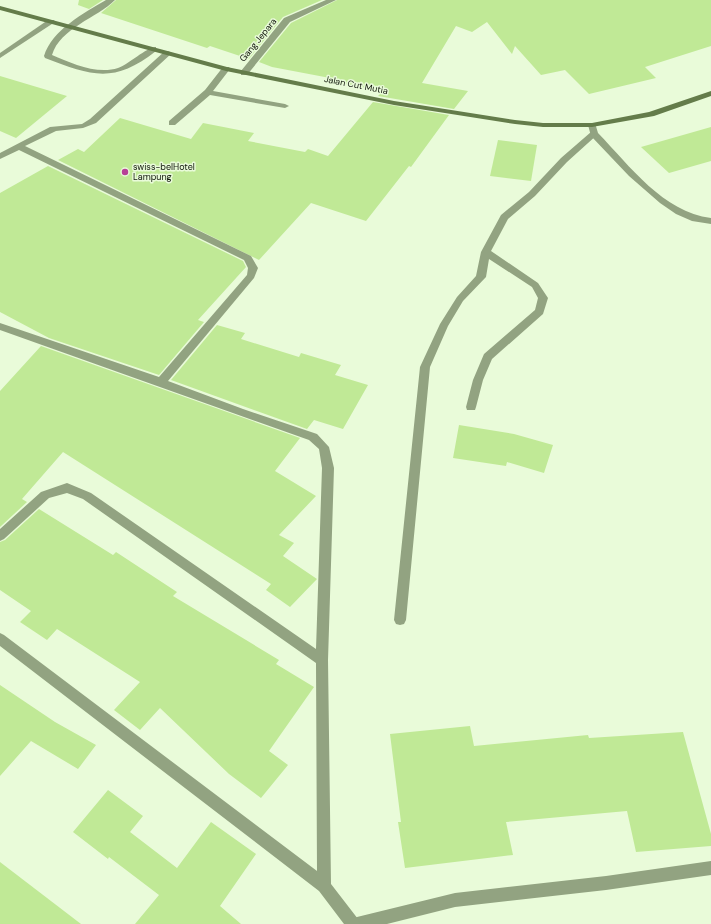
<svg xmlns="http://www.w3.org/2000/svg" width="711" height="924" viewBox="0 0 711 924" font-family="'DM Sans',sans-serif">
  <rect width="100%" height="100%" fill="#e9fbd9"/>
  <!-- building -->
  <g fill="#c0e996">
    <path d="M79 0H103L89 9 78 5Z"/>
    <path d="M116 0H322L283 17 249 59 210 46 207 48 101 13Z"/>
    <path d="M337 0H711V46L645 67 656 78 589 94 565 70 541 75 515 46 512 54 487 22 472 32 456 26 422 83 468 91 454 109 378 96 383 91 328 81 330 78 272 67 259 62 291 23Z"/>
    <path d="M0 76 67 96 16 138 0 131Z"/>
    <path d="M373 102 449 115 411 167 409 166 366 221 311 203 259 260 58 160 78 149 84 152 120 118 191 139 203 123 254 133 248 141 305 152 308 149 328 156Z"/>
    <path d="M711 127V161L669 173 641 147Z"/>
    <path d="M498 140 537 145 531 181 490 176Z"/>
    <path d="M48 166 243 261 246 267 198 320 204 322 159 375 49 338 0 312V193Z"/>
    <path d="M217 325 245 333 241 339 299 357 301 353 341 365 335 375 368 385 343 429 314 420 307 429 171 380Z"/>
    <path d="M41 346 300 438 275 471 316 496 279 535 294 543 283 556 317 579 290 607 266 590 271 584 63 452 22 499 27 502 0 527V391Z"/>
    <path d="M459 425 514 434 553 445 544 473 507 462 506 466 453 458Z"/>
    <path d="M39 509 113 555 116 552 177 592 173 596 279 660 276 664 314 687 269 751 288 765 261 798 229 774 160 708 140 730 114 710 140 682 57 629 47 640 20 622 31 611 0 590V542L5 540Z"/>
    <path d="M0 685 55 722 96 745 78 769 31 741 0 776Z"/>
    <path d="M470 726 474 746 588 735 589 738 683 732 711 834V846L636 852 627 811 506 822 513 855 405 868 398 822H401L390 734Z"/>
    <path d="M108 790 143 816 130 832 177 868 211 822 256 854 220 906 241 924H135L159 895 109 857 108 859 73 832Z"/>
    <path d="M0 862 81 924H0Z"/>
  </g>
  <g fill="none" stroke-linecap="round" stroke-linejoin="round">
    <!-- service -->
    <g fill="#92a381" fill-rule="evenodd">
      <path d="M106 0H115C97 18 60 28 52 55 71 63 97 75 118 68 128 65 148 46 156 47V51C114 84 92 76 45 58L44 56C52 30 84 13 106 0Z"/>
      <path d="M48 20H54L55 22 0 58V53Z"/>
      <path d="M223 67H229L230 69 213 91 285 104 289 106 285 108 210 95 175 125H169V121L205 90Z"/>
      <path d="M591 132H594L598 134 567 162 535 196 508 219 491 251 538 283 548 298 543 314 492 359 483 380 476 407 475 410H467L466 407 473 380 484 354 535 310 538 298 532 287 489 259 486 277 463 301 448 326 430 367 406 620 404 624 400 625 396 624 394 620 420 367 440 324 457 297 476 276 481 252 501 215 529 192 561 158Z"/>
      <path d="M711 861V875L606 890 455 907 387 924H350L352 919 357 917 455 893 606 876Z"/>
    </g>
    <!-- minor -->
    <g fill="#92a381" fill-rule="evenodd">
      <path d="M326 0H336L290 22 247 75H241V71L284 18Z"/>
      <path d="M165 51H168L172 53 96 123 83 128 56 131 25 146 251 256 258 268 254 278 168 381 243 409 317 434 329 447 334 468 328 660 331 884 358 919 360 924H344L319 891 0 646V633L4 635 317 871 316 663 83 499 67 493 49 498 4 539 0 541V529L41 492 67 483 91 493 316 649 322 468 319 449 309 440 0 330V323L159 377 247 275 248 268 244 260 19 150 0 159V153L50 127 82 124 90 119Z"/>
      <path d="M589 123H595L598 133C630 166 663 212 711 218V224L692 221 676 214 660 203 629 176 591 136 588 125Z"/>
    </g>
    <!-- secondary -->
    <path fill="#647c4a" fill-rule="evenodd" d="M0 6 227 67 394 101 515 120 543 123H592L649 112 711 91V96L654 116 592 127H543L515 124 394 105 226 71 0 10Z"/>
  </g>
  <!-- markers -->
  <circle fill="#b74097" stroke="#e9fbd9" stroke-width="1.5" cx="125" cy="172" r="4"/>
  <g text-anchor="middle" stroke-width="3" stroke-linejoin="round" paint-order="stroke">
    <!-- far-street labels -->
    <g font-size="9" fill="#10160b" stroke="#e9fbd9">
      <text transform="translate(258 40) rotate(-51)" y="3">Gang Jepara</text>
      <text transform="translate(356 85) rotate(11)" y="3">Jalan Cut Mutia</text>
    </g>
    <!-- far-poi labels -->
    <g font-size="9" fill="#10160b" stroke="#e9fbd9" text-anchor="start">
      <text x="133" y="170">swiss-belHotel<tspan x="133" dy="10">Lampung</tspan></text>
    </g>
  </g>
</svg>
